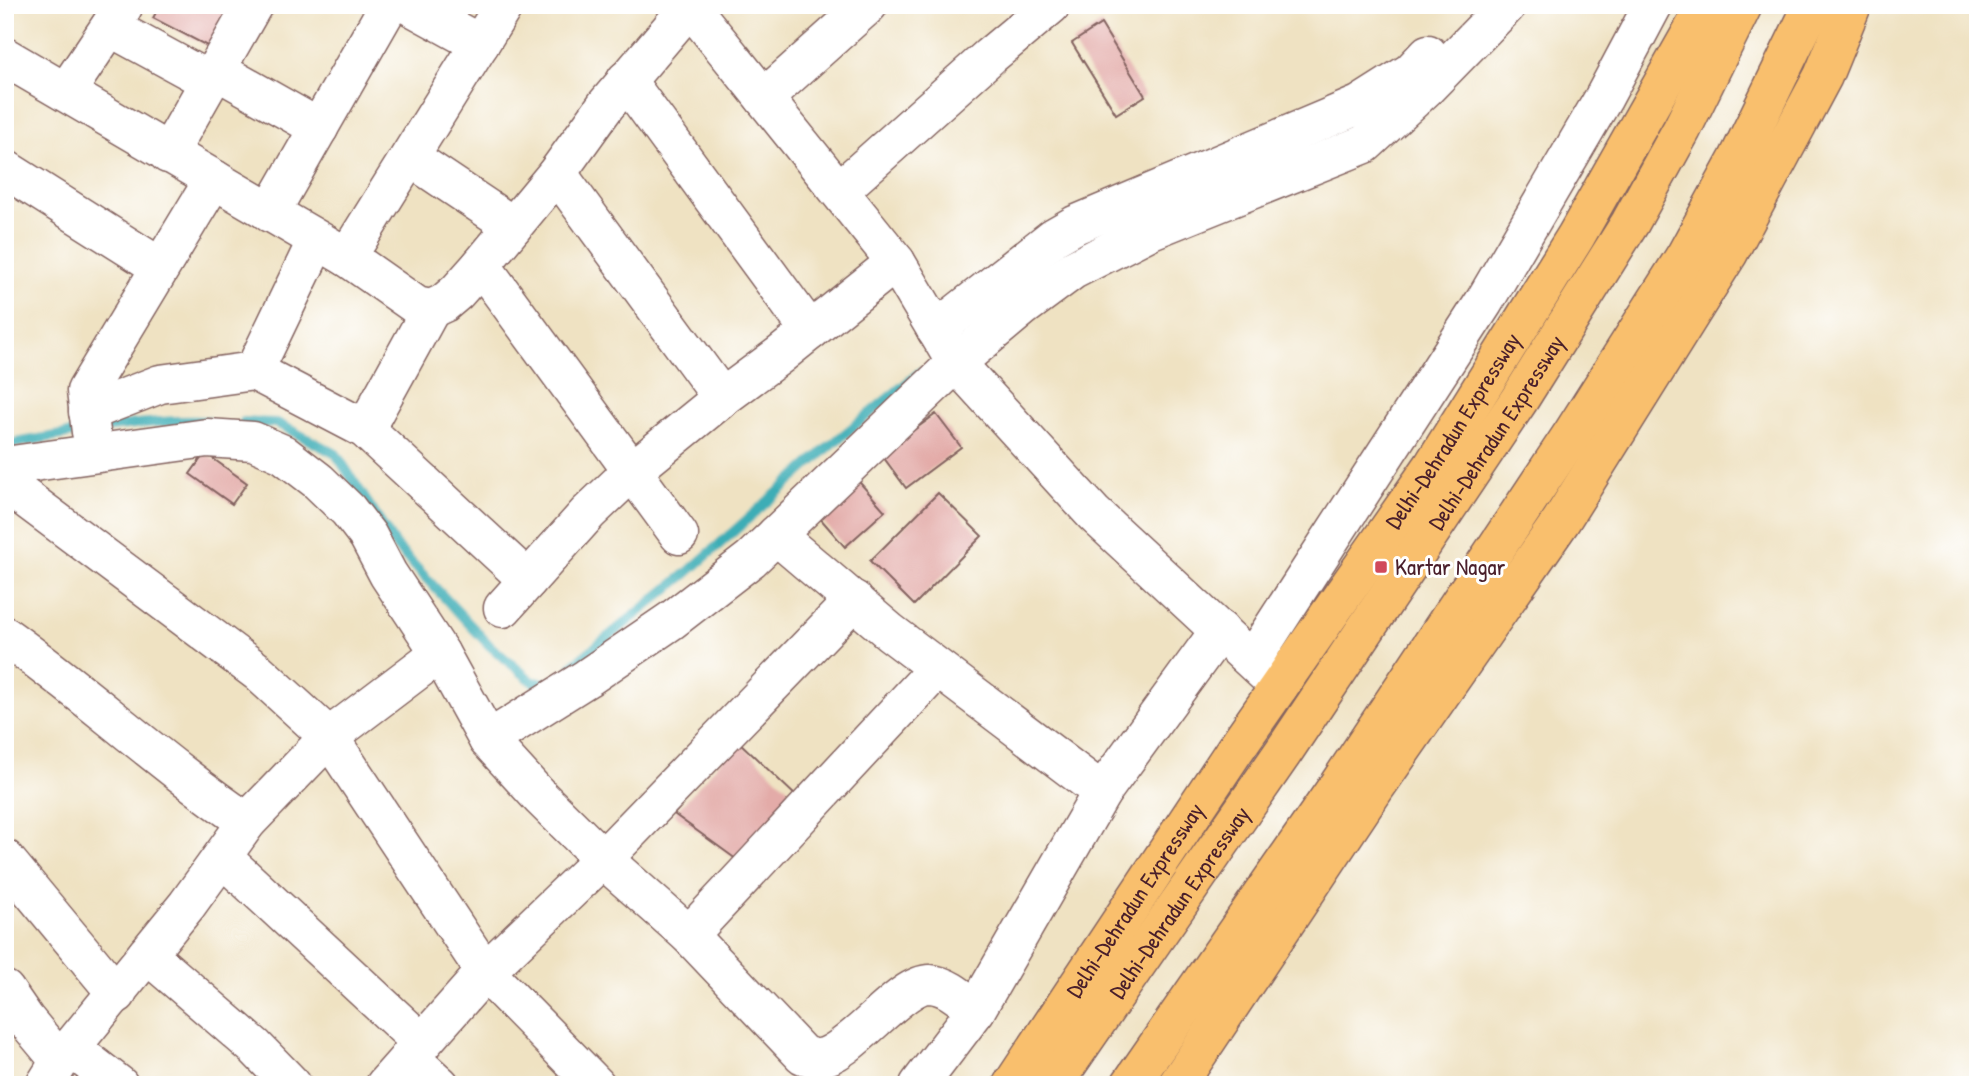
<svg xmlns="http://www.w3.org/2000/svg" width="1983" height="1090" viewBox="0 0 1983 1090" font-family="'Patrick Hand',sans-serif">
  <rect width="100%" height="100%" fill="#fff"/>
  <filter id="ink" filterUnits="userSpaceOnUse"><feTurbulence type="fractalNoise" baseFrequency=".0143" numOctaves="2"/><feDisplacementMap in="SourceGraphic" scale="14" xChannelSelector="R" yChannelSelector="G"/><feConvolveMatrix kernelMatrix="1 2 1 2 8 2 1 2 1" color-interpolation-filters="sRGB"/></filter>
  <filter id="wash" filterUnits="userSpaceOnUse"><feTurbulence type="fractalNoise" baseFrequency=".00686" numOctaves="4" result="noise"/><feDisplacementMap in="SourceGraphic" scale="28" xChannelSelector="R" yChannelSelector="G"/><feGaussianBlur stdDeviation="1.57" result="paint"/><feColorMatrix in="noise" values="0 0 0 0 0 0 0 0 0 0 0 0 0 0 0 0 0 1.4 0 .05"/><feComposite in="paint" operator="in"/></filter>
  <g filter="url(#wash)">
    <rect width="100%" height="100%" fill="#efe2c2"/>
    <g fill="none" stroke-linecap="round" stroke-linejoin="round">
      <!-- stream -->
      <g stroke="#3cadb6" stroke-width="10">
        <path d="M244 422 277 423 336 454 395 545 490 646 533 682 550 684 554 681"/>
        <path d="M5 445C72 433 140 419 207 421"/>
        <path d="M572 666 687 573 831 445 920 372"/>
      </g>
    </g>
    <g id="blocks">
      <!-- building -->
      <g fill="#e3aba8">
        <path d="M160 5H230L232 6 211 48 153 18Z"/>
        <path d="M1101 24 1145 96 1116 114 1072 43Z"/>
        <path d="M936 414 961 447 906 488 881 454Z"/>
        <path d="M205 453 247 483 232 504 190 474Z"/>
        <path d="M853 475 885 511 845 547 813 510Z"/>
        <path d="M938 493 982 536 914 605 870 561Z"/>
        <path d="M738 741 797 797 740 862 674 814Z"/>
      </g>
    </g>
  </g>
  <g filter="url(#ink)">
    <use href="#blocks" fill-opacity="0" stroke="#846360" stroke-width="2"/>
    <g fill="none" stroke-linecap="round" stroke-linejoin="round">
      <defs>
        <g id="minor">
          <path d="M409 5 480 44"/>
          <path d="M110 27 209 81"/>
          <path d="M5 57 347 257 417 306 431 309 444 303 457 292 481 265 557 173 606 105 691 5"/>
          <path d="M216 70 319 128"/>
          <path d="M626 80 810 331"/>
          <path d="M66 92 123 7"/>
          <path d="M764 98 868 5"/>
          <path d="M168 154 253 5"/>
          <path d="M410 157 513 226"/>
          <path d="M5 169 160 267"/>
          <path d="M557 173 722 398"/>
          <path d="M840 190 990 56 1051 5"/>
          <path d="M270 213 389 5"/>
          <path d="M347 257 504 5"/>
          <path d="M481 265 679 535"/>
          <path d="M936 330 1054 237 1075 225 1359 105 1411 72 1428 54"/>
          <path d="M254 371 317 240"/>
          <path d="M88 412 160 384 254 371 365 429 528 580"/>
          <path d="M365 429 431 309"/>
          <path d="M91 432 86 391 214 179"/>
          <path d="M5 466 207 438 253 441 283 454 318 481 348 510 368 536 388 574 440 653 488 740 541 798 603 859 689 935 803 1055C807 1056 814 1059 819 1058 850 1055 900 983 930 984 948 985 963 1000 976 1010"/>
          <path d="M776 535 890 632 1102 792"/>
          <path d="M503 608 588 513 631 472 722 398 780 355 896 262"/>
          <path d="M5 636C88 695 163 765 247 822"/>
          <path d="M1252 660 1484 302 1603 99 1653 5"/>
          <path d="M488 740 587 678 672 620 751 559 956 363 1023 307 1073 270 1151 230 1365 144 1428 86 1507 5"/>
          <path d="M222 857 422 1043"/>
          <path d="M5 859 117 994"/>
          <path d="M689 935 937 669"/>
          <path d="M147 954 255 1047 292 1085"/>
          <path d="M5 990 25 1019 60 1061"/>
          <path d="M71 1048 119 1085"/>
          <path d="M409 1057 440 1085"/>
          <path d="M45 1085 60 1061 187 905 247 822 329 737 440 653"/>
          <path d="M385 1085 485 972 603 859 854 600"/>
          <path d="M919 1085 976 1010 1102 792 1220 630"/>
        </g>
        <g id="tertiary">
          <path d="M689 5 896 262 956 363 1094 514 1279 686"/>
          <path d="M5 483 258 672 329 737 485 972 596 1085"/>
        </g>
        <g id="trunk">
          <path id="s1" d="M1012 1085 1234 751 1432 467 1576 236 1707 5"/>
          <path d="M1177 1085 1375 788 1561 521 1728 254 1823 76 1852 5"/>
        </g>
        <g id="motorway">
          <path id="s2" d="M1053 1085 1284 751 1519 400 1630 223 1682 129 1743 5"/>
          <path d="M1130 1085 1337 787 1572 434 1685 256 1738 159 1813 5"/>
        </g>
      </defs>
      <!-- minor casing -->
      <use href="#minor" stroke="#846360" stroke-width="41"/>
      <!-- tertiary casing -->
      <use href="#tertiary" stroke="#846360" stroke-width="41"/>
      <!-- trunk casing -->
      <use href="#trunk" stroke="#846360" stroke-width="41"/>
      <!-- motorway casing -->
      <use href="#motorway" stroke="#846360" stroke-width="41"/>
      <!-- minor -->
      <use href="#minor" stroke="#fff" stroke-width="38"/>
      <!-- tertiary -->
      <use href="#tertiary" stroke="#fff" stroke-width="38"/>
      <!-- trunk -->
      <use href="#trunk" stroke="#f9bf6d" stroke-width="38"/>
      <!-- motorway -->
      <use href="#motorway" stroke="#f9bf6d" stroke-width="38"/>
    </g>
  </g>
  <!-- markers -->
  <rect fill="#d1495b" stroke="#fff" stroke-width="2.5" x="1374" y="560" width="14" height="14" rx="3.5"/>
  <g text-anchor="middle" stroke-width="6" stroke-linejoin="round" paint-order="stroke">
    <!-- street labels -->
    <g font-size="23" fill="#4a1f2b" stroke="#fff">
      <text dy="8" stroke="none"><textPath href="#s1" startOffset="789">Delhi–Dehradun Expressway</textPath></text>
      <text dy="8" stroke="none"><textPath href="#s2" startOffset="789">Delhi-Dehradun Expressway</textPath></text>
      <text dy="8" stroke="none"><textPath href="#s1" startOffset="222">Delhi–Dehradun Expressway</textPath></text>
      <text dy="8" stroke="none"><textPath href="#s2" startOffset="222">Delhi-Dehradun Expressway</textPath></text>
    </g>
    <!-- poi labels -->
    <g font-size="23" fill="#4a1f2b" stroke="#fff" text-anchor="start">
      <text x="1395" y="575">Kartar Nagar</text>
    </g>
  </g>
  <!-- margin -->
  <rect width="1983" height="1090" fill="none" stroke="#fff" stroke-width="28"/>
</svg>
